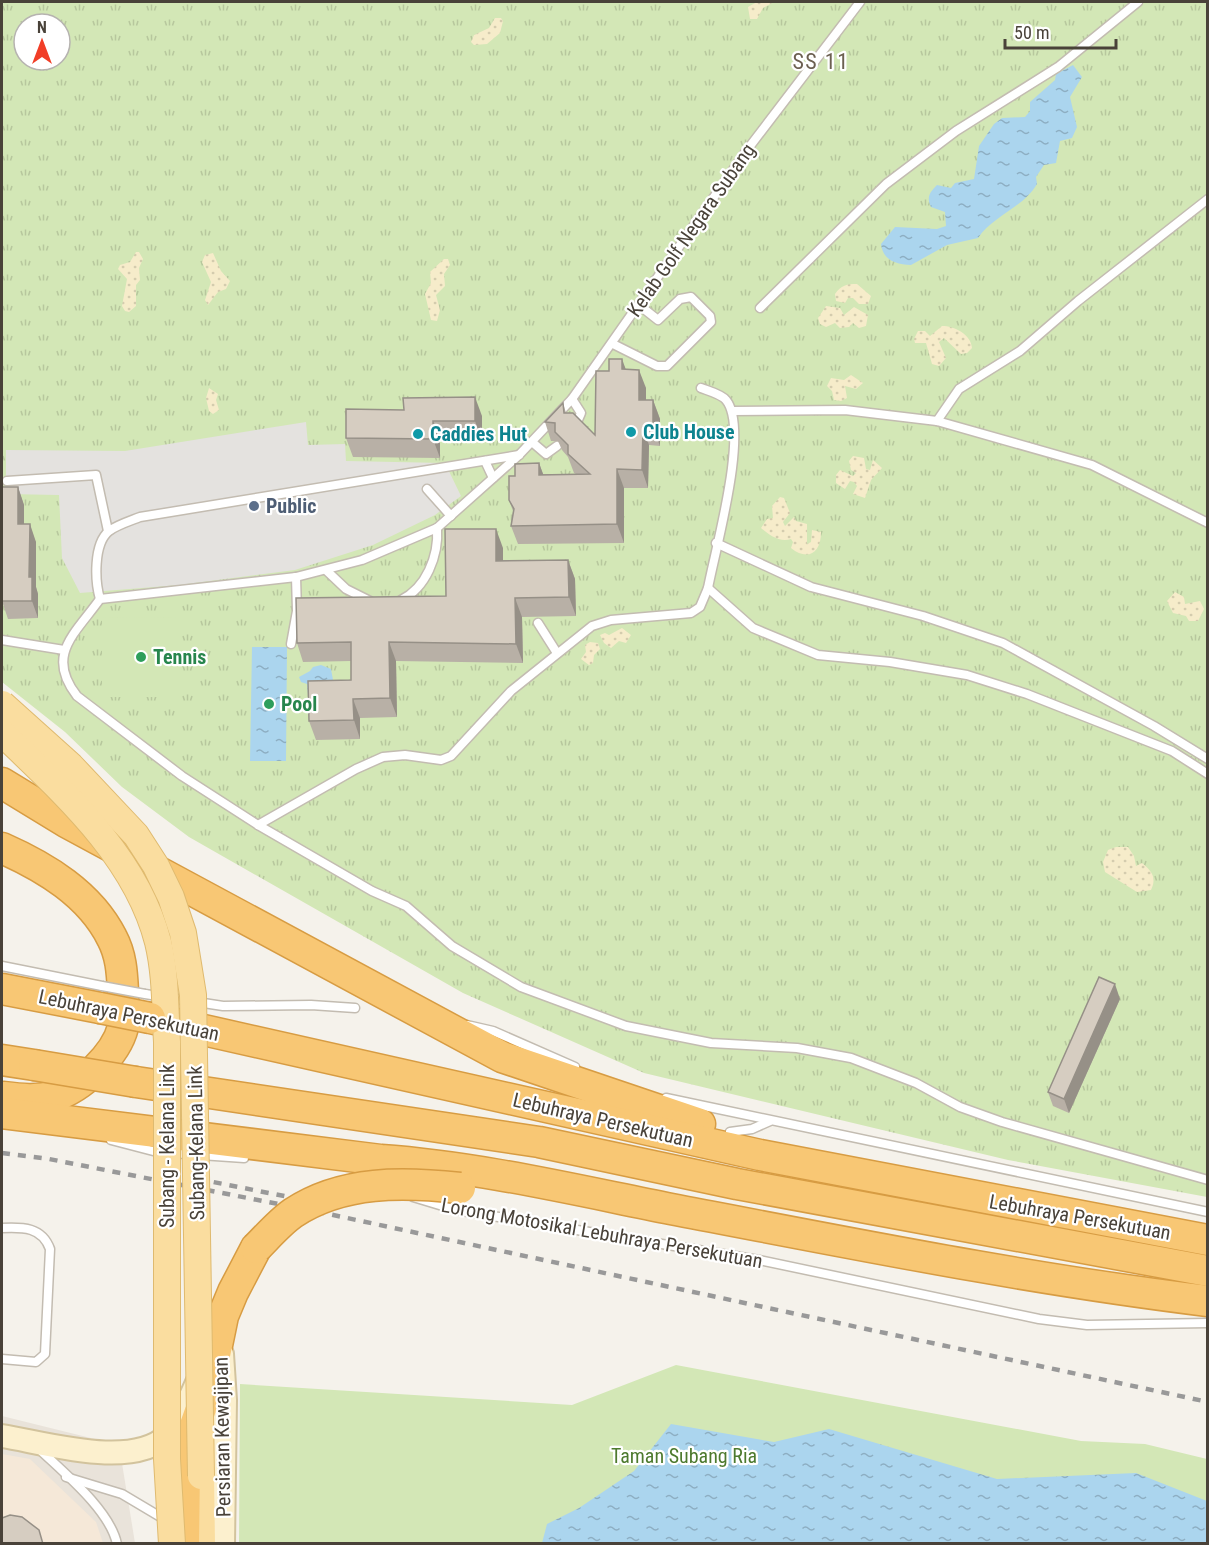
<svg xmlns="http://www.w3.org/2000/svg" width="1209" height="1545" viewBox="0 0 1209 1545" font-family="'Roboto Condensed',sans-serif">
  <defs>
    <pattern id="grass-tufts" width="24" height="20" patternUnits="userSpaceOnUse" patternTransform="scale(1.5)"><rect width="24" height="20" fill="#d3e7b6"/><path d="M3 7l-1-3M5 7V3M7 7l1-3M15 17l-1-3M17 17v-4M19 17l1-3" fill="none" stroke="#b7c79d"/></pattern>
    <pattern id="sand-dots" width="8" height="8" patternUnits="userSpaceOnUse" patternTransform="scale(1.5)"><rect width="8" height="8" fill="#f6ecca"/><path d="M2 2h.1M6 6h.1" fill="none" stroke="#d4ccae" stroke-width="1.8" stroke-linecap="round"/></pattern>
    <pattern id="water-ripples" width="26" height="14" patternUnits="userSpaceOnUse" patternTransform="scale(1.5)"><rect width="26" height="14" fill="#abd5ee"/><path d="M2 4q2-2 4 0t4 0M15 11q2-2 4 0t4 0" fill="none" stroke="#8daec2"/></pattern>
  </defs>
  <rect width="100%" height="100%" fill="#f5f2eb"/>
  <!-- residential -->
  <path fill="#e9e3da" d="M2 1416 119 1445 135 1543 2 1544Z"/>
  <!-- commercial -->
  <path fill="#f5e8d8" d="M2 1454 30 1459 96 1522 103 1543H2Z"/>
  <!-- grass -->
  <path fill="url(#grass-tufts)" fill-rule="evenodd" d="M2 2H1207V1197L1008 1160 644 1073 463 993 189 837 122 787 65 732 2 682ZM24 24H60V60H24Z"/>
  <!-- sand -->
  <g fill="url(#sand-dots)">
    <path d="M757 2H774L763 8 757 19H750L748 7Z"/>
    <path d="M495 18H501L503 21 500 33 487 44 474 45 471 42 474 35 489 28Z"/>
    <path d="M136 252H139L143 259 139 268 140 280 136 285V306L129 312 125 311 122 306 127 279 118 269 120 265 130 262Z"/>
    <path d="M213 253 221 271 230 281 226 289 218 292 208 305 205 300 211 282 202 262 205 255Z"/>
    <path d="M444 259H448L450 265 444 274 445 286 436 295 440 310 437 321 431 320 425 294 431 283 430 272Z"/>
    <path d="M857 284 871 296 868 304H859L853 298H848L845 303 836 301 835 294C841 285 847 284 857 284Z"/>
    <path d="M826 306 840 308 844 315 854 307 868 315 866 326 859 328 853 323 849 327 840 328 835 323 826 327 820 324 818 318Z"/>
    <path d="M942 326C954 326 971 334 972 348L967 353 961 354 944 338 939 342 946 358 939 366 932 364 926 343H915L914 339 918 331H925L930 336Z"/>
    <path d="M851 375 863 383 856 389 845 386 847 398 841 401 834 400 832 391 827 386 831 378 844 380Z"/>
    <path d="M209 388 218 394 216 400 219 410 213 414 209 411 206 398Z"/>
    <path d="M853 456 864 458 866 469 870 470 873 460 882 468 871 480 865 498 853 494 857 486 854 482 850 481 845 489 836 483V475L840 470 853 476 856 473 851 470 849 461Z"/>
    <path d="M780 497 784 498 790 513 783 522 785 526 794 517 796 521 807 524V544L811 542 812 530 821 532C821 554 807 561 791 548L793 542 791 539C780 543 769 535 761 528L767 519 773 518 772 506Z"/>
    <path d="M1175 592 1184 597 1185 604 1200 601 1204 609 1198 621H1189L1186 616 1173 613 1167 601Z"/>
    <path d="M622 628 631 635 626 643 619 641 611 648 604 643 600 635 605 633 609 635Z"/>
    <path d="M590 642 598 643 600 649 594 655 593 663 589 665 581 659 586 652 585 645Z"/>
    <path d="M1116 847H1128L1134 856 1136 866 1142 863C1152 871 1157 878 1151 890L1137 892 1105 872 1103 862 1108 850Z"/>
  </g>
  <!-- park -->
  <g fill="#d3e7b6">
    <path d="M179 617V697H102V618Z"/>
    <path d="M676 1365 1081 1441 1145 1444 1207 1459V1543L239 1544 240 1384 572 1405Z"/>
  </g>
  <!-- parking -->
  <path fill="#e4e2df" d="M306 422 308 445 345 444 346 461 445 463 461 496 435 515 373 545 295 570 179 585 80 593 62 558 59 495 6 494V450L125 451Z"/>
  <!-- water -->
  <g fill="url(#water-ripples)">
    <path d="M1073 65 1082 77 1070 97 1077 127 1072 138 1060 141 1056 163 1044 165 1036 177 1037 184C1023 208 994 215 978 238L947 245 911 265C896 264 883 261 881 244L895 227 937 229 946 226 945 212 931 207C926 197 930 192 937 185L951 188 955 183 974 179 979 146 994 124 1002 118 1025 117 1030 111V102L1055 80 1056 74Z"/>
    <path d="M252 647H287L286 761H250Z"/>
    <path d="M321 665 331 669 333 680 319 696 308 694 307 684 301 682 299 677 310 671 313 667Z"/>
    <path d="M671 1424 774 1442 829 1429 997 1479 1136 1473 1207 1501V1543H542L547 1524 579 1508 634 1471Z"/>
  </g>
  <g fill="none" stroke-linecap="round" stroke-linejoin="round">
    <defs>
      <g id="lane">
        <path d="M860 2 747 150 572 399 519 455 437 528 362 560 296 577 100 599C75 634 45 655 77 696L182 776 258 825 372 891 406 906 452 946 521 987 626 1026 711 1043 797 1048 851 1058 916 1083 960 1107 1002 1122 1208 1180"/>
        <path d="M760 308 886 184 956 131 1058 67 1138 2"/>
        <path d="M613 344 657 366H667L711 322 710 316 691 297 680 299 658 320 639 305"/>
        <path d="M572 399 581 413 575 427"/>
        <path d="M733 411 845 410 937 421 1092 465 1208 523"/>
        <path d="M937 421 959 389 1020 351 1078 301 1208 199"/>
        <path d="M532 442 546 454 557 446"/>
        <path d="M485 461 493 478"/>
        <path d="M7 481 96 475 108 531"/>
        <path d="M427 489 451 516"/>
        <path d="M716 543 811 587 923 616 1003 643 1154 726 1208 759"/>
        <path d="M327 571 346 589 370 601"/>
        <path d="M708 588 753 628 818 655 890 662 967 675 1027 694 1172 751 1208 774"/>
        <path d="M100 599C95 582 93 544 109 531 117 525 130 521 140 517L519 455"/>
        <path d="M401 600C426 588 439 556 437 528"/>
        <path d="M538 623 557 653"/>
        <path d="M2 640 64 650"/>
        <path d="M291 644 297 611 296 577"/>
        <path d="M258 825 356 769 383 757 405 755 441 760 451 756 511 691 592 626 611 620 691 613 700 607 708 588C715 550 750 429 726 400 721 394 709 391 701 388"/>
        <path d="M2 966 102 986"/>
        <path d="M145 994 223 1006 311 1005 355 1008"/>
        <path d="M467 1025 493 1031 575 1067"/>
        <path d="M666 1098 1208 1212"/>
        <path d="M730 1132 752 1129 770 1121"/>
        <path d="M111 1140 157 1152 244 1158"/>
        <path d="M413 1197 456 1210 759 1260 1039 1319 1087 1325 1208 1323"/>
        <path d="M2 1228C23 1227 42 1227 50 1249L45 1354 36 1362 2 1359"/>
        <path d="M38 1448C63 1472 110 1510 117 1544"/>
        <path d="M66 1477 122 1494 164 1519"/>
      </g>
      <g id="secondary">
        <path d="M222 1354 225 1400 223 1544"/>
        <path d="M2 1436C46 1443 133 1470 168 1435 181 1422 193 1391 201 1374"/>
      </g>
      <path id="primary" d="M201 1476 202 1544"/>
      <g id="highway">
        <path d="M2 783 66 822 502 1057 700 1124"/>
        <path d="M2 848C45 867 90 894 112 938 121 955 122 972 123 991 123 1002 125 1017 123 1027 116 1055 81 1088 54 1096 38 1101 20 1099 4 1097"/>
        <path d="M2 989 100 1008"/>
        <path d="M150 1018 760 1155 1208 1240"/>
        <path d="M2 1060 34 1065"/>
        <path d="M136 1082 539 1142 737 1184 1208 1271"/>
        <path d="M2 1113 381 1160C479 1167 575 1190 671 1209 850 1243 1027 1279 1208 1301"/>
        <path d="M184 1544 185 1467 193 1431 208 1389 223 1316 233 1292 256 1248"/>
      </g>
    </defs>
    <!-- lane casing -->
    <use href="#lane" stroke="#c3bcb1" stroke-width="11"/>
    <!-- secondary casing -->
    <use href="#secondary" stroke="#d2c39d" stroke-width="26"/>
    <!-- primary casing -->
    <use href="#primary" stroke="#dfba6f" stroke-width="28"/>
    <!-- highway casing -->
    <use href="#highway" stroke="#d79c43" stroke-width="33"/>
    <!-- lane -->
    <use href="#lane" stroke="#fff" stroke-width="8"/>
    <!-- secondary -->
    <use href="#secondary" stroke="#fcf0ce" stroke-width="22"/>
    <!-- primary -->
    <use href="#primary" stroke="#fadd9f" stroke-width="26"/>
    <!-- highway -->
    <use href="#highway" stroke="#f8c774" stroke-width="30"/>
    <!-- rail -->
    <g stroke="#999" stroke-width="4.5" stroke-dasharray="8 8" stroke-linecap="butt">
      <path d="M2 1153 49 1159 319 1212 1208 1402"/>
      <path d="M198 1179 289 1197"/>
    </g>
    <defs>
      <path id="lane-bridge" d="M102 986 145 994"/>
      <g id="primary-bridge">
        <path d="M2 704 71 766 136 835 156 866 171 897 183 933 193 995 201 1476"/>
        <path d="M2 733C63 792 136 856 158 942 166 975 165 1009 167 1042V1459L172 1544"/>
      </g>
      <g id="highway-bridge">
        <path d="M100 1008 150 1018"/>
        <path d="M34 1065 136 1082"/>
        <path d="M256 1248C268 1236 280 1222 293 1213 343 1180 404 1182 460 1188"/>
      </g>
    </defs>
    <!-- lane-bridge casing -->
    <use href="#lane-bridge" stroke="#c3bcb1" stroke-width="11" stroke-linecap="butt"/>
    <!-- primary-bridge casing -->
    <use href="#primary-bridge" stroke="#dfba6f" stroke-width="28" stroke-linecap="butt"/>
    <!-- highway-bridge casing -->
    <use href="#highway-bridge" stroke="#d79c43" stroke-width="33" stroke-linecap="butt"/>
    <!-- lane-bridge -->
    <use href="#lane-bridge" stroke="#fff" stroke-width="8"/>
    <!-- primary-bridge -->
    <use href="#primary-bridge" stroke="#fadd9f" stroke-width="26"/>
    <!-- highway-bridge -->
    <use href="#highway-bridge" stroke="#f8c774" stroke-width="30"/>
  </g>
  <!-- wall -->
  <g fill="#b8b0a6">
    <path d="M626 370 646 388V400H653L660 419V446L649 445 648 488H624V543L518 544 511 526 513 511 509 500 515 476 539 463 543 474H576L574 473 568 457 562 450 558 441H551L545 422 563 403 566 413 595 435 609 371Z"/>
    <path d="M404 410 482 416V440H440V458L353 457 346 438Z"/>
    <path d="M18 487 24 505V524L36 542V587L38 594V618L8 619 2 601Z"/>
    <path d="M503 548V560H568L575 579 576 616 522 617 523 663 396 661 397 717 360 718V739L316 740 309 721 351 680V661L303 662 297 643 446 596Z"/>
    <path d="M1120 999 1069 1113 1053 1106 1048 1092Z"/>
  </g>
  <!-- shaded-wall -->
  <g fill="#969087">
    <path d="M622 359 629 378 622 369Z"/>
    <path d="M639 370 646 388V419L639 400Z"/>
    <path d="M475 397 482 416V440L475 421Z"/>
    <path d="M653 400 660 419V446L653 427Z"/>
    <path d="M433 421 440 440V458L433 439Z"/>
    <path d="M643 427 649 445 648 488 642 470Z"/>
    <path d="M539 463 546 482 539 475Z"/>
    <path d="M617 469 624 488V543L617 524Z"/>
    <path d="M18 487 24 505V541L18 524Z"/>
    <path d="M30 524 36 542V587L38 594V618L32 601 29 577Z"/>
    <path d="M496 529 503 548V580L496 561Z"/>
    <path d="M568 560 575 579 576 616 569 597Z"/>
    <path d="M515 598 522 617 523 663 516 644Z"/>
    <path d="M389 642 396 661 397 717 390 698Z"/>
    <path d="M353 699 360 718V739L354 720Z"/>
    <path d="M1115 984 1120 999 1069 1113 1064 1099Z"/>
  </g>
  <!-- building -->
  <g fill="#d6cdc1" stroke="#969087" stroke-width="1.5">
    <path d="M609 359H622V369L639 370V400H653V427H643L642 470 617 469V524L511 526 514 509 509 500V476H515V464L539 463V475L590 474 568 454V445L555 432V423L545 422 563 403 564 413H573L595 435 596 371H609Z"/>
    <path d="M475 397V421H433V439L346 438V409L404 410 403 398Z"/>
    <path d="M2 487H18V524H30L29 577H32V601H2Z"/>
    <path d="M445 529H496V561L568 560 569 597 515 598 516 644 389 642 390 698 353 699 354 720 309 721 308 681 351 680V642L297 643 296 598 446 596Z"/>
    <path d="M1099 977 1115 984 1064 1099 1048 1092Z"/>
    <path d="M10 1515 22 1517 39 1530 43 1544H2V1518Z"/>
  </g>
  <!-- markers -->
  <g fill="#0f9aa8" stroke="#fff" stroke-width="2">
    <circle cx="631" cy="432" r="6"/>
    <circle cx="418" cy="434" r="6"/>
  </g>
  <circle fill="#5c6f8a" stroke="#fff" stroke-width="2" cx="254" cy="506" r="6"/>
  <g fill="#2e9e5b" stroke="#fff" stroke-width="2">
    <circle cx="141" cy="657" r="6"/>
    <circle cx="269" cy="704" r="6"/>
  </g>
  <g text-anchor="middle" stroke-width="4.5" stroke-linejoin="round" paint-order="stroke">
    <!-- street labels -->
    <g font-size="20" fill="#494239" stroke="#fff">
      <text transform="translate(691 230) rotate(-55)" y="7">Kelab Golf Negara Subang</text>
      <text transform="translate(129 1015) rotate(12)" y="7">Lebuhraya Persekutuan</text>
      <text transform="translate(603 1120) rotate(13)" y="7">Lebuhraya Persekutuan</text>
      <text transform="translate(196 1143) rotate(-91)" y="7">Subang-Kelana Link</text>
      <text transform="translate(167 1146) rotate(-90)" y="7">Subang - Kelana Link</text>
      <text transform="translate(1080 1217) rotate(10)" y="7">Lebuhraya Persekutuan</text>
      <text transform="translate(602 1233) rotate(10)" y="7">Lorong Motosikal Lebuhraya Persekutuan</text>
      <text transform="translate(222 1437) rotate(-91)" y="7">Persiaran Kewajipan</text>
    </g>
    <!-- culture labels -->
    <g font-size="20" font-weight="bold" fill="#0d838f" stroke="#fff" text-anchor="start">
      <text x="643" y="439">Club House</text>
      <text x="430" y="441">Caddies Hut</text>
    </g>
    <!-- service labels -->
    <g font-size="20" font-weight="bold" fill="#4e5e75" stroke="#fff" text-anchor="start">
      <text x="266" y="513">Public</text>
    </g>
    <!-- leisure labels -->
    <g font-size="20" font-weight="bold" fill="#27864d" stroke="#fff" text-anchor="start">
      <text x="153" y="664">Tennis</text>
      <text x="281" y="711">Pool</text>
    </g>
    <!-- park labels -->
    <g font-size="20" fill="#4d7a2e" stroke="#fff">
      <text x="684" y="1463">Taman Subang Ria</text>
    </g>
    <!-- quarter labels -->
    <g font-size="22" letter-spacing="1.5" fill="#6c6051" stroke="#fff">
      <text x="821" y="69">SS 11</text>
    </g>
  </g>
  <!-- border -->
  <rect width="1209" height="1545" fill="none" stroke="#494239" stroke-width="6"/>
  <!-- north arrow -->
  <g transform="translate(42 42)"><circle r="28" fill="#ffffff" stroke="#b6b3b0" stroke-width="1.5"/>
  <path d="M0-4.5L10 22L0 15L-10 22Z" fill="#f13e27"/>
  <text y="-9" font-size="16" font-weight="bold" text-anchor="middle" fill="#494239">N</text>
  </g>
  <!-- scale -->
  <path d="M1005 39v9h111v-9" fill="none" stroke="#494239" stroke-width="3"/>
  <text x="1014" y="39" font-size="18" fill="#494239" stroke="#ffffff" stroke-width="4.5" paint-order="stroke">50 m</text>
</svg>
